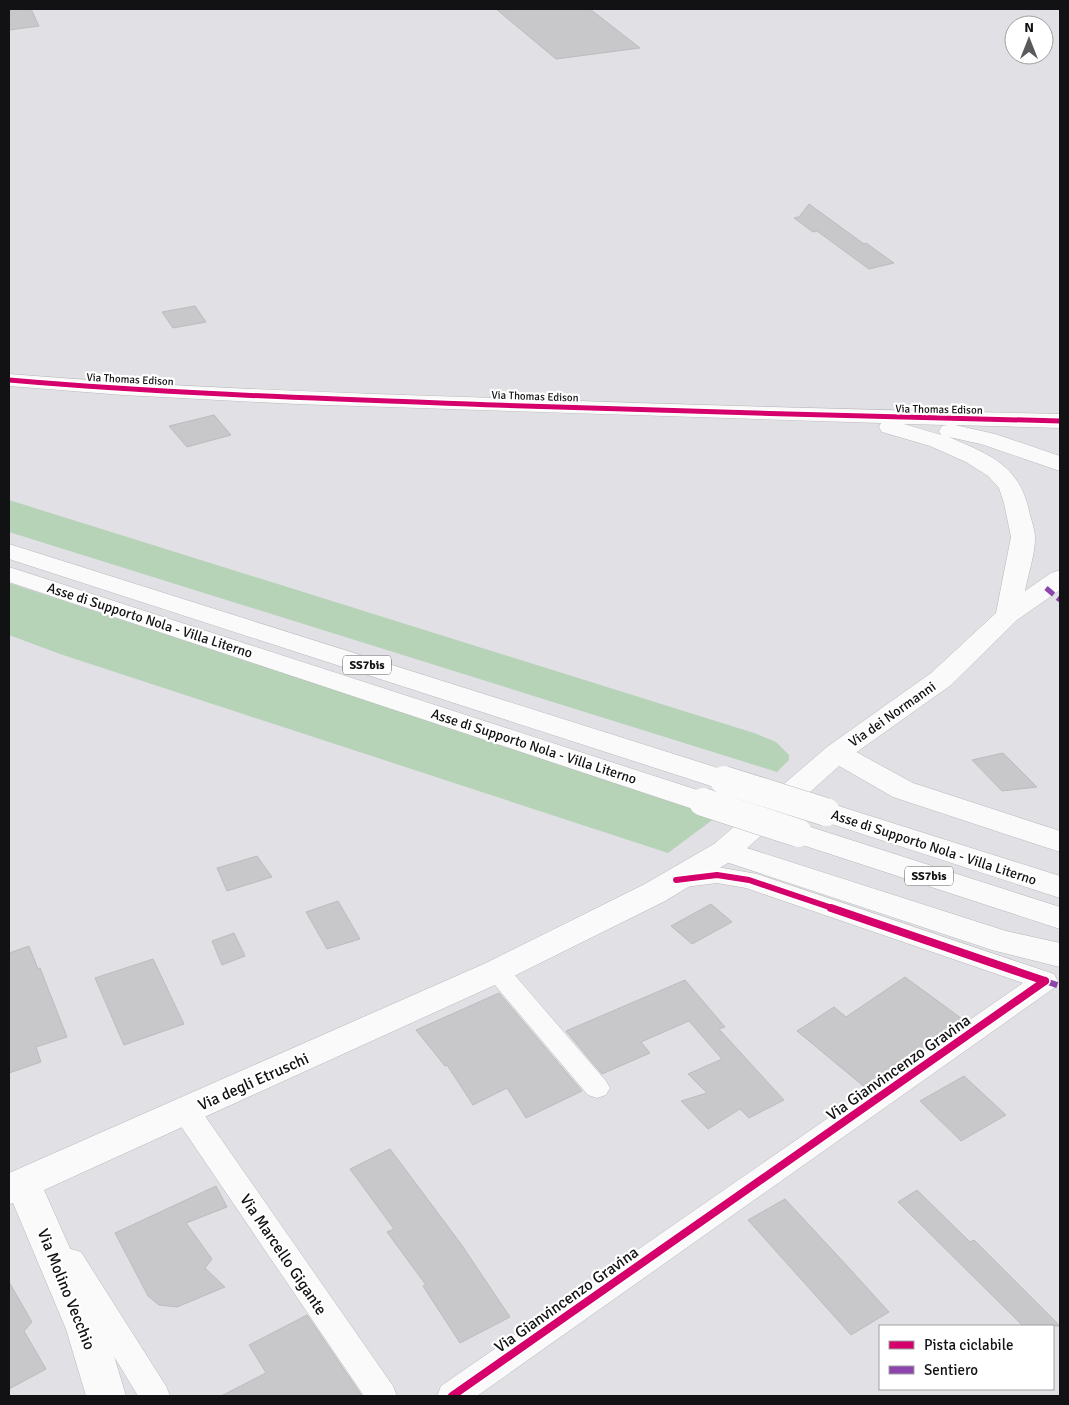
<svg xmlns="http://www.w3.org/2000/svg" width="1069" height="1405" viewBox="0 0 1069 1405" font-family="Signika,sans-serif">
  <rect width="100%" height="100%" fill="#e1e1e5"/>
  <!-- green -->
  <g fill="#b6d3b8">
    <path d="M9 500 754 733 776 742 789 755V760L777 772 9 532Z"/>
    <path d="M9 583 719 815 668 853 60 654 9 635Z"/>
  </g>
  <!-- building -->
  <g fill="#c8c8cb" stroke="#bcbcbe">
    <path d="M9 9H31L39 26 9 30Z"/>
    <path d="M496 9H590L640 48 556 59Z"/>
    <path d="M809 204 864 244 866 243 894 263 869 269 817 231 813 232 794 218 799 217Z"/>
    <path d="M195 306 206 322 173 328 162 312Z"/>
    <path d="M214 415 231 435 187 447 169 426Z"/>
    <path d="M1003 753 1037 787 1002 791 972 760Z"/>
    <path d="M257 856 272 877 227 891 217 868Z"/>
    <path d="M338 901 360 939 327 949 306 912Z"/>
    <path d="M711 904 732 922 692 944 671 926Z"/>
    <path d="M234 933 245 956 222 965 212 941Z"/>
    <path d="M29 946 38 969 40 968 67 1037 36 1047 41 1062 9 1073V953Z"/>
    <path d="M153 959 184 1024 124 1045 95 978Z"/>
    <path d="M905 977 965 1021 867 1089 797 1031 834 1007 846 1017Z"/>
    <path d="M685 980 725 1027 719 1029 784 1100 749 1118 740 1109 708 1129 681 1101 707 1093 688 1074 722 1059 689 1021 641 1042 650 1053 602 1074 566 1031Z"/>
    <path d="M499 993 582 1091 526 1118 507 1088 473 1105 447 1065 445 1066 416 1030Z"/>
    <path d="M964 1076 1006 1115 961 1141 920 1101Z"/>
    <path d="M390 1149 461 1244 510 1317 460 1343 423 1286 426 1285 387 1232 394 1229 350 1169Z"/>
    <path d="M216 1186 227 1207 186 1223 212 1259 205 1268 225 1287 177 1307 159 1305 148 1296 115 1233Z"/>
    <path d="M917 1190 970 1242 974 1240 1060 1326H1023L898 1202Z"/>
    <path d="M785 1199 849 1268 889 1312 851 1335 748 1220Z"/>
    <path d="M9 1282 32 1322 24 1331 46 1369 9 1389Z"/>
    <path d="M307 1315 362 1396H221L266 1373 249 1345Z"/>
  </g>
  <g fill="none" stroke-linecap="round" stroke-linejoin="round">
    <defs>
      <g id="street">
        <path d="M717 867 757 874 1054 974 1058 981 1054 988 477 1396H437L441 1386 1023 983 746 888 717 883 677 888 669 886 665 880 669 874Z"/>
        <path d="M497 962 506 965 606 1081 610 1088 606 1095 597 1098 588 1095 488 977 484 971 488 965Z"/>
        <path d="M186 1100 196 1103 393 1386 397 1396H364L176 1119 172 1111 176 1103Z"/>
        <path d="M71 1249 81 1252 166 1386 170 1396H138L56 1261 61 1252Z"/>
      </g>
      <path id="secondary" d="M9 374C171 387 333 393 495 398 683 405 872 410 1060 414V428L955 425 995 434 1060 456V471L981 444 949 437C992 456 1020 465 1030 515 1032 522 1035 531 1035 538 1035 555 1028 574 1025 591L1051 573 1060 570V590L1017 620 951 685 847 759 736 858 665 901 508 979 44 1190 106 1329 126 1396H86L66 1329 13 1203 9 1204V1173L486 963 643 885 714 844 827 747 931 673 996 613 1011 537 1004 503 999 488 988 476 966 462 930 446 882 432 879 427 881 423 296 404 123 395 9 386ZM904 424 947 425 942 426 939 431 941 435Z"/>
      <g id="highway">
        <path d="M9 544 734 773 738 780 734 787 724 789 714 787 9 559Z"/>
        <path d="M9 567 713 795 718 802 713 809 703 812 693 809 9 582Z"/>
        <path d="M837 744 847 747 913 783 1060 831V852L893 797 827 759 823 753 827 747Z"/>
        <path d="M826 802 1060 876V898L816 819 811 812 816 805Z"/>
        <path d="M798 823 1060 907V929L787 840 783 833 787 826Z"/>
        <path d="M725 841 1006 931 1060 943V967L992 950 714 858 710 851 714 844Z"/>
      </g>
    </defs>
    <!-- street casing -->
    <use href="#street" stroke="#b8b8bb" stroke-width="1"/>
    <!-- secondary casing -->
    <use href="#secondary" stroke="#b8b8bb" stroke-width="1"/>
    <!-- highway casing -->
    <use href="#highway" stroke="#b8b8bb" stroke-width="1"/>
    <!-- street -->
    <use href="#street" fill="#fafafb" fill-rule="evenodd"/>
    <!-- secondary -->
    <use href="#secondary" fill="#fafafb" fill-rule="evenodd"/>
    <!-- highway -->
    <use href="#highway" fill="#fafafb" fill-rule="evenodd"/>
    <defs>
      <g id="highway-bridge">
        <path d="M724 780 826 812"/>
        <path d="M703 802 798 833"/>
      </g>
    </defs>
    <!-- highway-bridge casing -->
    <use href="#highway-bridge" stroke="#b8b8bb" stroke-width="29" stroke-linecap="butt"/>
    <!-- highway-bridge -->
    <use href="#highway-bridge" stroke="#fafafb" stroke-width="28"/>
    <!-- quiet-far1 -->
    <path stroke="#8e44ad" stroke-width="5" stroke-dasharray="10 5" stroke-linecap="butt" d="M1046 588 1060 600"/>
    <!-- quiet -->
    <path stroke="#8e44ad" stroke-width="6" stroke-dasharray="13 6" stroke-linecap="butt" d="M1045 981 1060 986"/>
    <defs>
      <path id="cycleway-far2" d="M9 380C171 394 333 399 495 405 683 411 872 417 1060 421"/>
      <path id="cycleway-far1" d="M676 880 717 875 749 880 835 909"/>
      <g id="cycleway">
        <path d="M831 908 1045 981"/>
        <path d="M452 1396 1045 981"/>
      </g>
    </defs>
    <!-- cycleway-far2 casing -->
    <use href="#cycleway-far2" stroke="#fff" stroke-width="8"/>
    <!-- cycleway-far1 casing -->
    <use href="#cycleway-far1" stroke="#fff" stroke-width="9"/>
    <!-- cycleway casing -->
    <use href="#cycleway" stroke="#fff" stroke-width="11"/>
    <!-- cycleway-far2 -->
    <use href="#cycleway-far2" stroke="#d6006c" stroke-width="5"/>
    <!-- cycleway-far1 -->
    <use href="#cycleway-far1" stroke="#d6006c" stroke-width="6"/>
    <!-- cycleway -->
    <use href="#cycleway" stroke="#d6006c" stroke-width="8"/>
  </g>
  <g text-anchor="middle" stroke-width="4.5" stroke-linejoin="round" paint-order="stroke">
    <!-- far-street labels -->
    <g font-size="11" fill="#121214" stroke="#fff">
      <text transform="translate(130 379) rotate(3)" y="4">Via Thomas Edison</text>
      <text transform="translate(535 396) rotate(2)" y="4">Via Thomas Edison</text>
      <text transform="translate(939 409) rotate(1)" y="4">Via Thomas Edison</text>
    </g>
    <!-- shield labels -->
    <g fill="#fff" stroke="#59595a" stroke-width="1">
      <rect x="343" y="655.5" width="48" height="19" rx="4"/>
      <rect x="905" y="866.5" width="48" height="19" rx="4"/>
    </g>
    <g font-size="12" font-weight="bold" fill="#121214">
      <text x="367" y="669">SS7bis</text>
      <text x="929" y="880">SS7bis</text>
    </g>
    <!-- street labels -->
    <g font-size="14" fill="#121214" stroke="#fff">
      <text transform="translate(150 620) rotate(18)" y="5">Asse di Supporto Nola - Villa Literno</text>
      <text transform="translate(892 714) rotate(-35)" y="5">Via dei Normanni</text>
      <text transform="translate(534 746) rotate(18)" y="5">Asse di Supporto Nola - Villa Literno</text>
      <text transform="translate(934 847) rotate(18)" y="5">Asse di Supporto Nola - Villa Literno</text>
    </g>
    <!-- near-street labels -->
    <g font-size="16" fill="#121214" stroke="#fff">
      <text transform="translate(898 1067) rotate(-35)" y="6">Via Gianvincenzo Gravina</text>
      <text transform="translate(253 1081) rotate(-24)" y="6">Via degli Etruschi</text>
      <text transform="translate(284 1254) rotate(56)" y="6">Via Marcello Gigante</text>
      <text transform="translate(67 1289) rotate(68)" y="6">Via Molino Vecchio</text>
      <text transform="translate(566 1299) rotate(-35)" y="6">Via Gianvincenzo Gravina</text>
    </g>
  </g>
  <!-- border -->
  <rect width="1069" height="1405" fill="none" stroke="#121214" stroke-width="20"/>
  <!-- legend -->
  <rect x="879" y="1325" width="175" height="65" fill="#ffffff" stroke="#a0a0a1"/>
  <rect x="889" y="1341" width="25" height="8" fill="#d6006c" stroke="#a0a0a1"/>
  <text x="924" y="1350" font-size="15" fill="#121214">Pista ciclabile</text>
  <rect x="889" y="1366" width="25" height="8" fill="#8e44ad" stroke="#a0a0a1"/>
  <text x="924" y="1375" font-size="15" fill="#121214">Sentiero</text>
  <!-- north arrow -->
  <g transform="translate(1029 40)"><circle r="24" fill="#ffffff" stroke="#a0a0a1"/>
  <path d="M0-4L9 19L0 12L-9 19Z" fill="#5a5a5d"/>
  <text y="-8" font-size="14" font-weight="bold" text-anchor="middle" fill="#121214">N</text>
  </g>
</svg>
